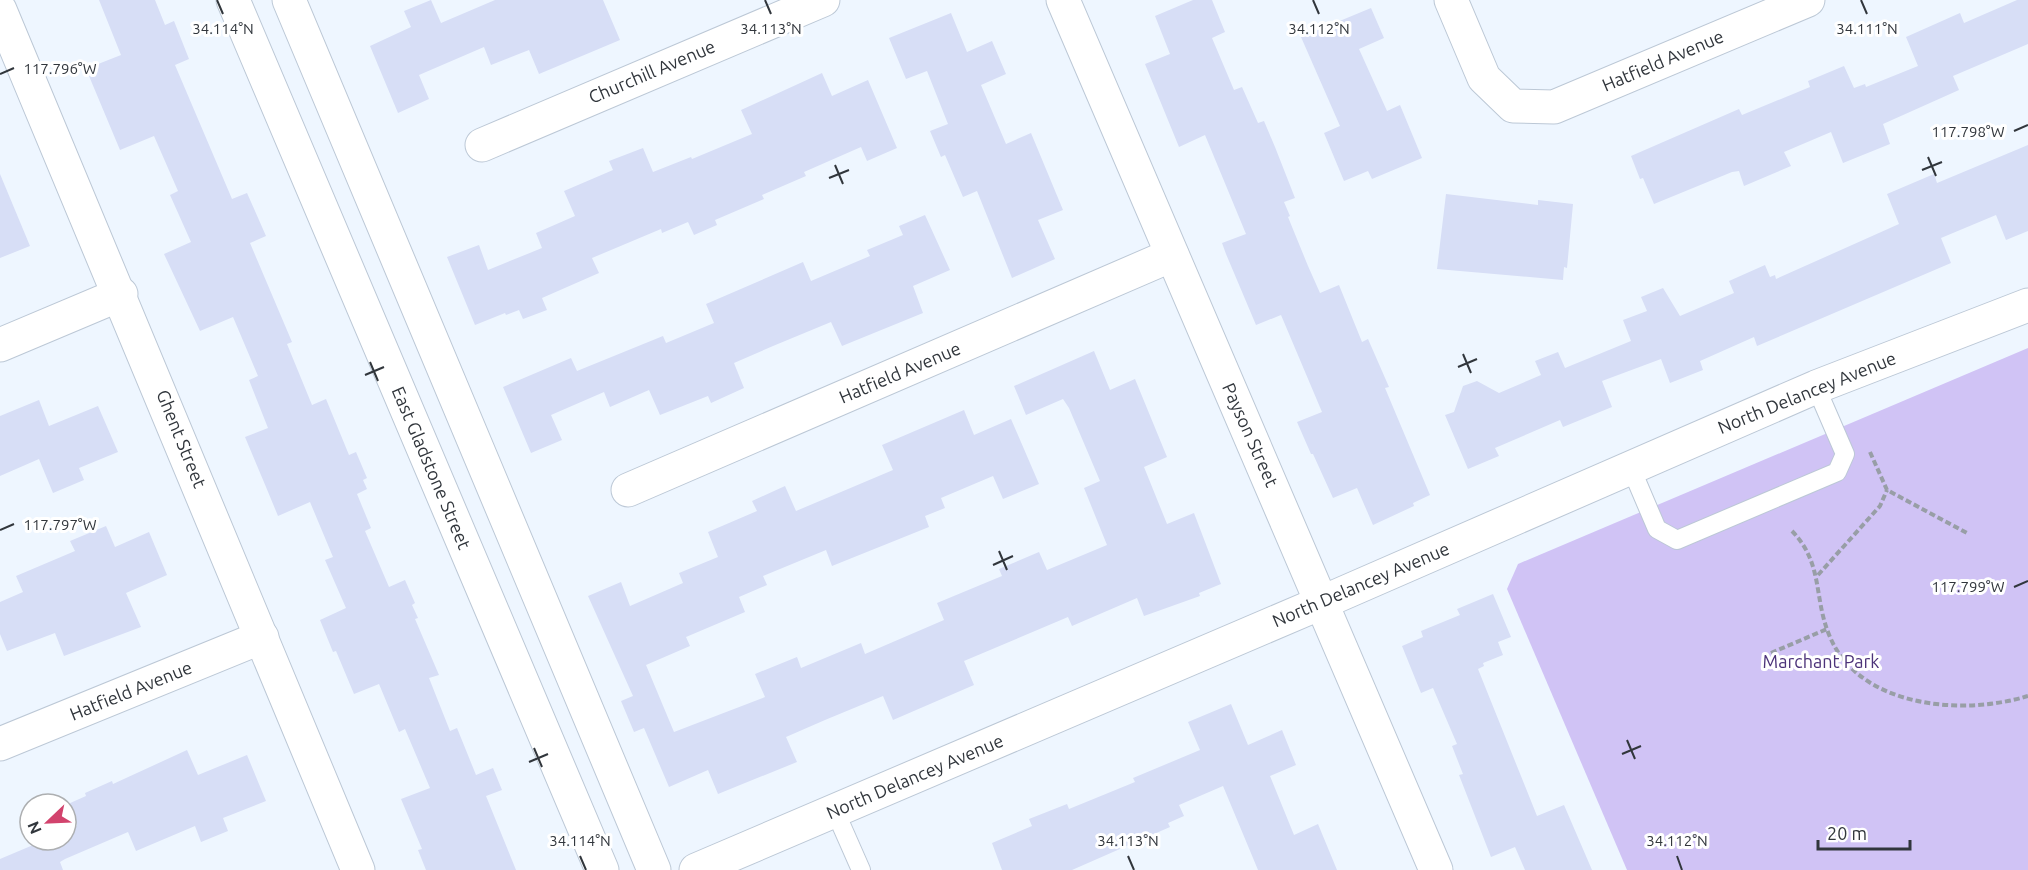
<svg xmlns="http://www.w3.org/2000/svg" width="2028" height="870" viewBox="0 0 2028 870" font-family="Ubuntu,sans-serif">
  <rect width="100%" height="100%" fill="#eef6ff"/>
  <!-- green -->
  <path fill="#d0c3f5" d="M2028 348V870H1627L1507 589 1518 564Z"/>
  <!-- building -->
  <g fill="#d7def6">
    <path d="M99 0H155L165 25 174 21 189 59 175 65 232 199 247 193 266 236 250 243 292 342 287 344 312 405 326 399 349 455 356 452 367 478 363 480 367 489 357 494 371 528 365 531 389 587 405 580 415 603 412 605 418 618 415 619 439 675 429 678 450 731 457 728 476 775 493 768 502 790 486 796 516 870H426L418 850 422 849 401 799 430 788 405 729 399 732 379 684 354 694 336 651 333 652 320 620 346 608 325 560 333 557 310 502 278 516 266 487 245 437 268 428 249 380 258 376 233 317 200 331 164 254 191 242 170 195 178 191 154 136 120 150 89 76 88 68 121 55Z"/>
    <path d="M431 0 441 23 495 0H603L620 40 539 74 529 50 491 65 484 47 419 75 429 99 398 113 370 46 411 27 404 11Z"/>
    <path d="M1193 0H1212L1225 32 1212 38 1234 90 1242 87 1258 123 1264 121 1275 147 1295 198 1284 202 1290 216 1288 217 1308 266 1320 293 1339 285 1362 342 1368 339 1389 387 1385 388 1430 495 1413 503 1414 506 1373 525 1357 488 1333 498 1313 454H1311L1297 422 1322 412 1281 315 1256 325 1226 254 1222 243 1246 234 1205 135 1179 147 1145 64 1170 54 1155 16Z"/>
    <path d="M2017 0H2028V44L1953 76 1959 90 1883 124 1890 144 1843 163 1831 132 1784 152 1791 166 1744 186 1739 171 1732 172 1654 204 1643 178 1640 179 1631 156 1739 109 1742 115 1810 87 1808 81 1844 66 1854 88 1865 84 1866 87 1918 66 1906 37 1960 13 1964 23Z"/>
    <path d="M1371 8 1384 38 1359 49 1387 111 1400 105 1422 158 1372 179 1368 171 1344 181 1324 133 1340 126 1301 37Z"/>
    <path d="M951 13 967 52 992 41 1006 74 981 85 1006 144 1031 133 1063 210 1038 220 1055 259 1012 278 977 191 963 197 945 155 941 157 930 131 948 124 927 71 906 79 889 38Z"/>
    <path d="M822 73 832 96 868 80 897 148 867 161 861 147 804 172 806 176 762 195 764 199 715 220 717 225 694 235 688 222 662 233 661 229 592 258 599 273 542 298 547 310 523 319 519 310 506 315 505 313 475 325 447 257 479 245 488 270 542 248 536 233 575 216 564 191 613 170 609 161 643 148 653 172 691 157 692 159 752 134 741 110Z"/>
    <path d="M2028 145V231L2006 240 1996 215 1941 238 1951 263 1757 346 1754 337 1700 361 1703 370 1670 383 1661 359 1602 381 1612 407 1563 427 1560 420 1495 448 1499 456 1468 469 1445 415 1454 412 1463 386 1477 381 1499 393 1541 375 1535 361 1558 352 1565 368 1631 341 1623 320 1647 311 1641 297 1663 288 1680 316 1734 293 1729 281 1765 265 1770 277 1775 275 1776 279 1899 224 1887 194 1934 174 1937 183Z"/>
    <path d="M0 174 30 246 0 258Z"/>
    <path d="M1446 194 1538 205V200L1573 204 1567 268 1564 267 1563 280 1437 269Z"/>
    <path d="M925 215 950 270 913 286 923 313 842 346 831 322 773 346 734 363 744 388 711 403 708 396 660 415 649 390 610 407 604 392 551 415 562 440 531 453 503 387 571 358 577 371 663 336 666 343 714 323 706 304 803 262 811 281 870 256 867 250 903 235 899 226Z"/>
    <path d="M1094 351 1110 390 1135 379 1167 457 1144 467 1167 524 1194 513 1221 584 1199 593 1200 596 1144 616 1137 598 1072 626 1068 617 964 661 974 685 893 720 883 696 825 720 786 737 797 762 718 794 708 770 669 787 644 728 634 732 621 701 633 696 588 596 621 582 630 606 683 583 679 573 718 557 708 532 757 511 752 501 785 486 796 511 893 470 882 445 964 410 974 435 1011 419 1039 484 1003 499 993 476 941 498 945 508 925 516 929 527 832 566 826 550 763 576 767 585 739 597 745 612 686 637 690 646 646 665 674 732 765 697 755 674 797 657 801 668 861 643 865 654 944 620 937 603 1002 576 999 569 1039 552 1047 570 1107 545 1084 488 1100 481 1069 408 1063 399 1026 415 1014 386Z"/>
    <path d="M39 400 49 426 98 406 118 452 79 468 84 480 53 493 39 459 0 476V416Z"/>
    <path d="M106 526 115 547 149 532 167 575 126 593 141 627 64 656 55 633 7 651 0 634V602L23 592 16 576 75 551 70 541Z"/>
    <path d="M1493 594 1511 637 1498 642 1503 655 1483 663 1484 666 1478 669 1537 816 1564 805 1592 870H1525L1515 847 1491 857 1459 775 1463 774 1452 746 1457 744 1433 688 1421 693 1402 646 1423 637 1421 631 1460 615 1457 609Z"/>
    <path d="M1231 704 1248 745 1282 730 1296 765 1270 776 1294 835 1318 824 1337 870H1258L1223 786 1179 805 1184 816 1168 823 1170 827 1072 870H1002L992 843 1032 826 1029 819 1067 804 1069 809 1135 782 1133 778 1200 750 1188 722Z"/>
    <path d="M187 750 198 775 247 755 266 801 223 818 228 831 201 842 195 826 136 851 128 832 65 859 60 862 63 870H0V859L45 840H66V831L77 826 68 804 86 796 85 793 112 781 113 784Z"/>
  </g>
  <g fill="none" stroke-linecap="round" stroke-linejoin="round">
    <defs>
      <g id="lane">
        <path d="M1631 468 1657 529 1677 540 1837 472 1845 454 1816 387"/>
        <path d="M835 811 861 870"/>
      </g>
      <g id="street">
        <path d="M1063 0 1436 870"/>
        <path d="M1451 0 1484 78 1513 106 1554 107 1808 0"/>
        <path d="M0 10 358 870"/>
        <path d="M482 145 823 0"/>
        <path d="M0 345 121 294"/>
        <path d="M628 490 1172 255"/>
        <path d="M0 744 262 637"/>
        <path d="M696 870 1323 602 1816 387 2028 305"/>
      </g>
      <g id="secondary">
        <path d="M233 0 602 870"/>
        <path d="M289 0 654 870"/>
      </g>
    </defs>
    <!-- lane casing -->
    <use href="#lane" stroke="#bcc8d6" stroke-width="20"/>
    <!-- street casing -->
    <use href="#street" stroke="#bcc8d6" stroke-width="35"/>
    <!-- secondary casing -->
    <use href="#secondary" stroke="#bcc8d6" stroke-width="35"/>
    <!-- path -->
    <g stroke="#989ea6" stroke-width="4" stroke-dasharray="6 3" stroke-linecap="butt">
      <path d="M1870 452 1887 490 1967 533"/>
      <path d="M1792 531C1824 564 1813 598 1830 637 1860 708 1963 716 2028 696"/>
      <path d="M1818 575 1880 506 1887 490"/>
      <path d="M1771 653 1827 629"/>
    </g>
    <!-- lane -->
    <use href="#lane" stroke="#fff" stroke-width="18"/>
    <!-- street -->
    <use href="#street" stroke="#fff" stroke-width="33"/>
    <!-- secondary -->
    <use href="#secondary" stroke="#fff" stroke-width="33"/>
  </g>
  <!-- ticks -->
  <path fill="none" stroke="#31363c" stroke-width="2" d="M217 0 223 14M765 0 771 14M1313 0 1319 14M1861 0 1867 14M0 74 14 68M2014 131 2028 125M1928 157 1936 176M835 165 843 184M1922 170 1942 162M829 178 849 170M1463 354 1471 373M370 362 378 381M1458 367 1477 359M365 375 384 367M0 530 14 524M999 551 1007 570M993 565 1013 556M2014 587 2028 581M1627 740 1635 759M534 748 542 767M1622 754 1641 746M529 762 548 754M580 856 586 870M1128 856 1134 870M1677 856 1682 870"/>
  <g text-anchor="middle" stroke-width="6" stroke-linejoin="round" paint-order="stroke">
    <!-- street labels -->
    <g font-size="18" fill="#31363c" stroke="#fff">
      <text transform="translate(1663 61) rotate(-23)" y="6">Hatfield Avenue</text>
      <text transform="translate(652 72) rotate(-23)" y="6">Churchill Avenue</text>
      <text transform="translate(900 373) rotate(-23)" y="6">Hatfield Avenue</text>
      <text transform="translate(1807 393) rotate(-22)" y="6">North Delancey Avenue</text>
      <text transform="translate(1250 435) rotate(66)" y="6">Payson Street</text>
      <text transform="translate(181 439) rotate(68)" y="6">Ghent Street</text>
      <text transform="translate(431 468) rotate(67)" y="6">East Gladstone Street</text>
      <text transform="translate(1361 585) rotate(-23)" y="6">North Delancey Avenue</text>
      <text transform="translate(131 691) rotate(-22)" y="6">Hatfield Avenue</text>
      <text transform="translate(915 777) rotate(-23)" y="6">North Delancey Avenue</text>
    </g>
    <!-- park labels -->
    <g font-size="18" fill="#4c3379" stroke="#fff">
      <text x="1821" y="668">Marchant Park</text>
    </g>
  </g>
  <g font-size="15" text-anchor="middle" fill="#31363c" stroke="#fff" stroke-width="6" stroke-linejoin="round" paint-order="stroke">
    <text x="223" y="34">34.114°N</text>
    <text x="771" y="34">34.113°N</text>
    <text x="1319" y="34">34.112°N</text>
    <text x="1867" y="34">34.111°N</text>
    <text x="60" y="74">117.796°W</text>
    <text x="1968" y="137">117.798°W</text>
    <text x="60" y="530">117.797°W</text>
    <text x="1968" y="592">117.799°W</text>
    <text x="580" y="846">34.114°N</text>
    <text x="1128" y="846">34.113°N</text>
    <text x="1677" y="846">34.112°N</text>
  </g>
  <!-- north arrow -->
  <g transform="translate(48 822) rotate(247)"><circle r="28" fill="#ffffff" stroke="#adafb1" stroke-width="1.5"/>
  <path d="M0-4.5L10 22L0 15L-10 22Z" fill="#d2436d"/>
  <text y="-9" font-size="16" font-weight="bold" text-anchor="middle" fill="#31363c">N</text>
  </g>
  <!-- scale -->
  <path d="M1818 840v9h92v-9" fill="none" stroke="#31363c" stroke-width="3"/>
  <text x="1827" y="840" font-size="18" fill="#31363c" stroke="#ffffff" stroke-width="4.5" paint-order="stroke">20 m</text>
</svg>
